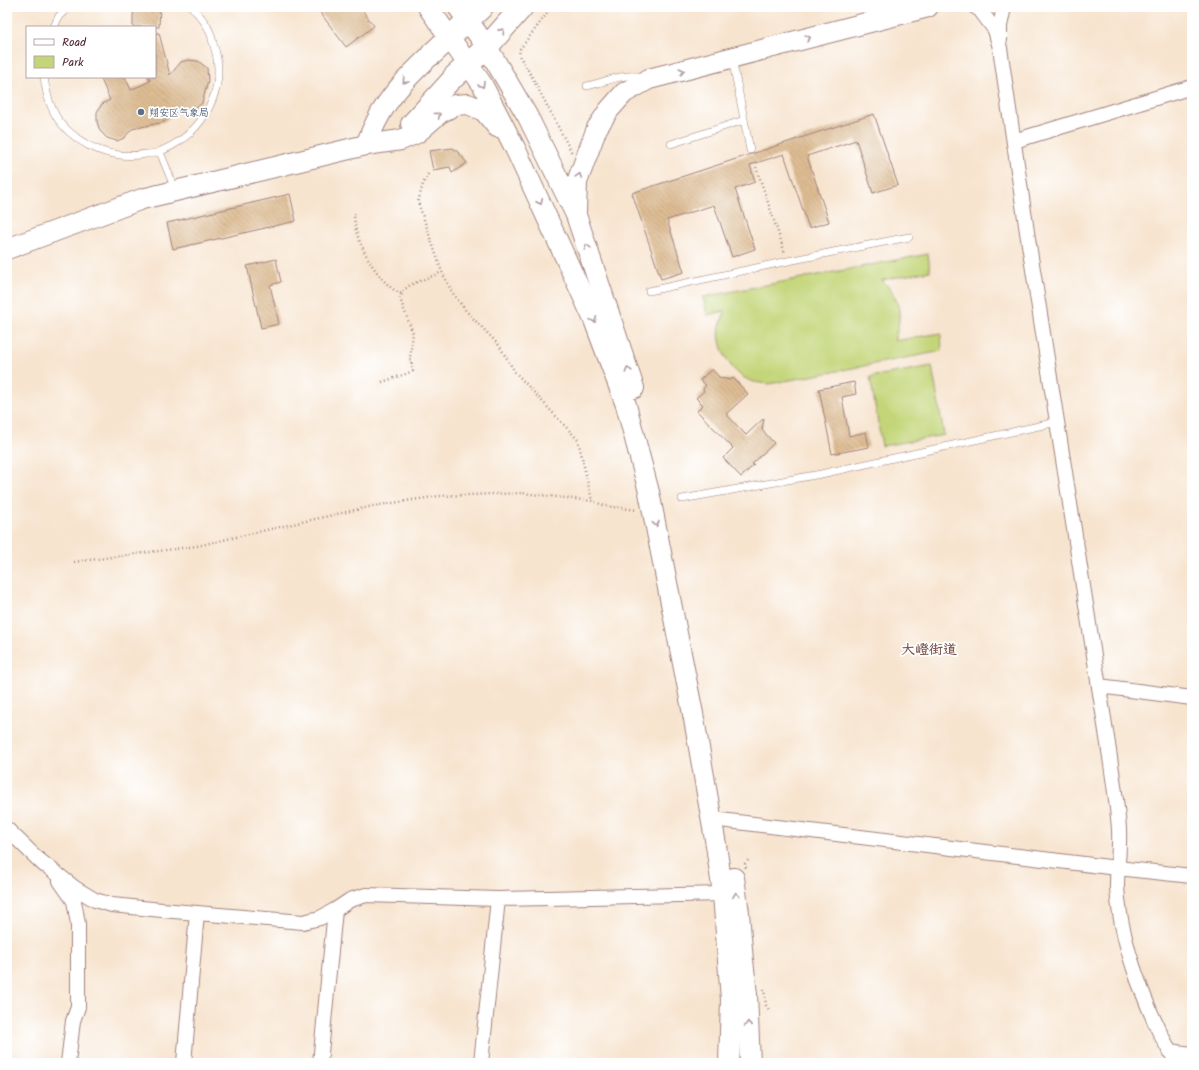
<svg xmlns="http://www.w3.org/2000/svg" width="1199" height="1070" viewBox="0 0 1199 1070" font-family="Kalam,'LXGW WenKai TC',sans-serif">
  <defs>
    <pattern id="building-back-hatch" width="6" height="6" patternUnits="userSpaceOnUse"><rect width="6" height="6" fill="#ddbc93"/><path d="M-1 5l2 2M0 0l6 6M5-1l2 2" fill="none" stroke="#bfa17f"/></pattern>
  </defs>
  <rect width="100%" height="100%" fill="#fff"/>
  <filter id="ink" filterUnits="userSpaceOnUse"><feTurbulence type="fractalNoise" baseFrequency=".025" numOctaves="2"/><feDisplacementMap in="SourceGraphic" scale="8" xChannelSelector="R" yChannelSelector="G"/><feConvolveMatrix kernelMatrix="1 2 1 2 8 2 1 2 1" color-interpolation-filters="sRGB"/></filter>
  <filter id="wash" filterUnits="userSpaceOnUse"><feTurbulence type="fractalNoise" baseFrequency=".012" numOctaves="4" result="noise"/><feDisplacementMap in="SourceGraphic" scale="16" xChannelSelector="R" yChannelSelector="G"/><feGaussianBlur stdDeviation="0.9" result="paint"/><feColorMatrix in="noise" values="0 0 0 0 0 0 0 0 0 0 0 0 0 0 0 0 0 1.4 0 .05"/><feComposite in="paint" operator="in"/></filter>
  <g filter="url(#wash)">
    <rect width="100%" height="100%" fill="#f7e4cf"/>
    <!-- green -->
    <g fill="#c3d578" stroke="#867a52">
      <path d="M928 254 930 271 882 280C901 299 903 316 894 341L941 333 942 351 769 384C763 383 756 383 751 381 730 374 714 343 721 323 722 319 724 315 726 311L707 315 703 297Z"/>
      <path d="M932 366 944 435 882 446 870 377Z"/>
    </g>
    <g id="blocks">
      <!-- building -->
      <g fill="url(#building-back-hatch)">
        <path d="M135 7H160L159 27H133V15Z"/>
        <path d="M316 7H360L374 26 346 47Z"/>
        <path d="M155 33H159L170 75 181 62 188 60 198 61 207 68 208 81 202 103 194 110 177 111 164 122 132 129 124 138 117 141 107 138 100 131 97 122V112L102 104 110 100 100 77H125L131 90 150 81 148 77H155Z"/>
        <path d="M874 114 898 185 873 193 856 140 807 156 829 222 809 228 784 154 750 165 755 182 735 189 755 249 732 257 714 205 667 220 684 272 661 279 632 193Z"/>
        <path d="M453 148 459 153 467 163 452 173 450 167 433 170 429 151Z"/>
        <path d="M290 194 296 221 173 249 167 223Z"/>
        <path d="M276 259 281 282 270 285 279 324 261 328 247 266Z"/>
        <path d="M712 369 720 378 730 380 733 378 748 394 726 414 746 435 764 418 762 430 774 443 752 464 754 465 741 477 723 458 733 448 697 411 703 405 696 398 704 391 703 389 706 385 700 380Z"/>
        <path d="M854 382 856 394 842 397 849 436 866 432 869 447 832 454 819 389Z"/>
      </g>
    </g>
  </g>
  <g filter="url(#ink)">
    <use href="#blocks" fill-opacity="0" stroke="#a0827d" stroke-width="1"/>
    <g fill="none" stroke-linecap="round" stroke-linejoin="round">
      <defs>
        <g id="lane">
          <path d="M54 27 59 16 69 7"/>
          <path d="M732 58 750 150"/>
          <path d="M44 77C46 93 50 109 60 122 81 148 114 160 146 154 151 154 157 153 161 151 204 133 229 88 213 43 212 38 210 31 207 26 203 19 197 13 192 7"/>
          <path d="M587 86C605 82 626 72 643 77"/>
          <path d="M671 144 744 120"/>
          <path d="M160 152 175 189"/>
          <path d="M649 291 788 261 909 237"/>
          <path d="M682 499 821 474 1057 422"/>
        </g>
        <g id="street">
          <path d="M975 7 980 10 995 30 1000 48 1027 232 1108 744C1112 772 1117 801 1119 829 1120 848 1117 867 1117 887 1119 924 1130 961 1144 996 1153 1019 1163 1043 1178 1063"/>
          <path d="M1000 40V26L1004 7"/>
          <path d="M1014 141 1192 87"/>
          <path d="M1099 686 1192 698"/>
          <path d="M712 819 1117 868 1192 876"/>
          <path d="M7 829 44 865"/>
          <path d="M38 859 75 888 95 900 112 905 162 910 303 922 320 918 335 910 350 900 366 895 498 899"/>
          <path d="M60 881 74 901 78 924V1007L73 1021 68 1063"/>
          <path d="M1169 1051 1192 1054"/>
          <path d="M184 1063 197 913"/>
          <path d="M320 1063 335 910"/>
          <path d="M481 1063 498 899 723 894"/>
        </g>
        <g id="secondary">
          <path d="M428 7 482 84 515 148 594 320 626 405 649 492 694 719 716 845 723 894 731 1000 729 1063"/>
          <path d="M458 7 487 47 528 117 576 215 634 388"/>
          <path d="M411 124 454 77"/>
          <path d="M375 141 366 145C369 137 372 130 376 122 389 95 411 74 432 54"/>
          <path d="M576 213 577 182 597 128 609 110 624 93 649 79 928 7"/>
          <path d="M7 249 142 199 366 145 401 140 417 133 440 113 455 105 468 104 484 111 497 127"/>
          <path d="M734 878 739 913 743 961 747 994 750 1063"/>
        </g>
        <g id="primary">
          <path d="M432 54 482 7"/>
          <path d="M454 77 487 47 522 7"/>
        </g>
      </defs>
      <!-- lane casing -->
      <use href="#lane" stroke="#a0827d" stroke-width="8"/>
      <!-- street casing -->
      <use href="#street" stroke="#a0827d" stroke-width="16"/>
      <!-- secondary casing -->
      <use href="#secondary" stroke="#a0827d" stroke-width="22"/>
      <!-- primary casing -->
      <use href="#primary" stroke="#a0827d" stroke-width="24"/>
      <!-- path -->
      <g stroke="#a0827d" stroke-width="2.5" stroke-dasharray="1 3" stroke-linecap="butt">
        <path d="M552 7 520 49 519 55 532 77 572 153"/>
        <path d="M756 167 785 253"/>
        <path d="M428 174 423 184 418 202 442 272 452 292 466 311 498 344 515 372 578 440 592 501"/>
        <path d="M354 213C354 219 355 226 356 231 362 252 382 287 402 294"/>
        <path d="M382 382 403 375 413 371 410 358 413 333 403 307 400 298 404 290 410 285 442 272"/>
        <path d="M74 562 197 546 275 528 373 506 439 496 522 493 592 501 606 506 638 510"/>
        <path d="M746 868 745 864 750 858"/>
        <path d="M764 989 766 1005 769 1010"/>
      </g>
      <!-- lane -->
      <use href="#lane" stroke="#fff" stroke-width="7"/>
      <!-- street -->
      <use href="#street" stroke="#fff" stroke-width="14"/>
      <!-- secondary -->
      <use href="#secondary" stroke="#fff" stroke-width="20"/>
      <!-- primary -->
      <use href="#primary" stroke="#fff" stroke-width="22"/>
    </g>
    <!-- one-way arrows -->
    <defs><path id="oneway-chevron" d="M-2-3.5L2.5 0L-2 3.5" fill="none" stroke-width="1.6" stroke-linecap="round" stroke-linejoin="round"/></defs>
    <g stroke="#ae9aa0">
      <use href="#oneway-chevron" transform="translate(502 31) rotate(-48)"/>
      <use href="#oneway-chevron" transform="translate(808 38) rotate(-14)"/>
      <use href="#oneway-chevron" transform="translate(682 71) rotate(-14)"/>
      <use href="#oneway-chevron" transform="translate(405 81) rotate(133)"/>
      <use href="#oneway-chevron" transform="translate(482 85) rotate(60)"/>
      <use href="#oneway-chevron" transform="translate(438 115) rotate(-37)"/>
      <use href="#oneway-chevron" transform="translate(579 176) rotate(-73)"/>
      <use href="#oneway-chevron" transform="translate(540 202) rotate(65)"/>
      <use href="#oneway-chevron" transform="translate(587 247) rotate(-108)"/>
      <use href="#oneway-chevron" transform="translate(594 320) rotate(67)"/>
      <use href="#oneway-chevron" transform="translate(628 370) rotate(-108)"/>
      <use href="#oneway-chevron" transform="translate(656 524) rotate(79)"/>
      <use href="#oneway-chevron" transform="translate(736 895) rotate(-98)"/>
      <use href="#oneway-chevron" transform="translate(748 1024) rotate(-92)"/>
    </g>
  </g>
  <!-- markers -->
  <circle fill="#5c6f8a" stroke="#fff" stroke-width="1.5" cx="141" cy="112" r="4"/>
  <g text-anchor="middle" stroke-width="3.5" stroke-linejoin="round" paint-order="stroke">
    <!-- service labels -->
    <g font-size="10" fill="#4e5e75" stroke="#fff" text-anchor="start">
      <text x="149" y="116">翔安区气象局</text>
    </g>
    <!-- district labels -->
    <g font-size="14" font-weight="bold" fill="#7d564f" stroke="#fff">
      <text x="929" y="654">大嶝街道</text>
    </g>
  </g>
  <!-- margin -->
  <rect width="1199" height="1070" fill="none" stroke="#fff" stroke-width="24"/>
  <!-- legend -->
  <rect x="26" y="26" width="130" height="52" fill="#ffffff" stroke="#b7a5aa"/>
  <rect x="34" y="39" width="20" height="6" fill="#ffffff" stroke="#b7a5aa"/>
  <text x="62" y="46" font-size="12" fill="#4a1f2b">Road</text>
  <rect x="34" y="56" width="20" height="12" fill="#c3d578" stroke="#b7a5aa"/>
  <text x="62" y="66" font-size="12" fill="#4a1f2b">Park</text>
</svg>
